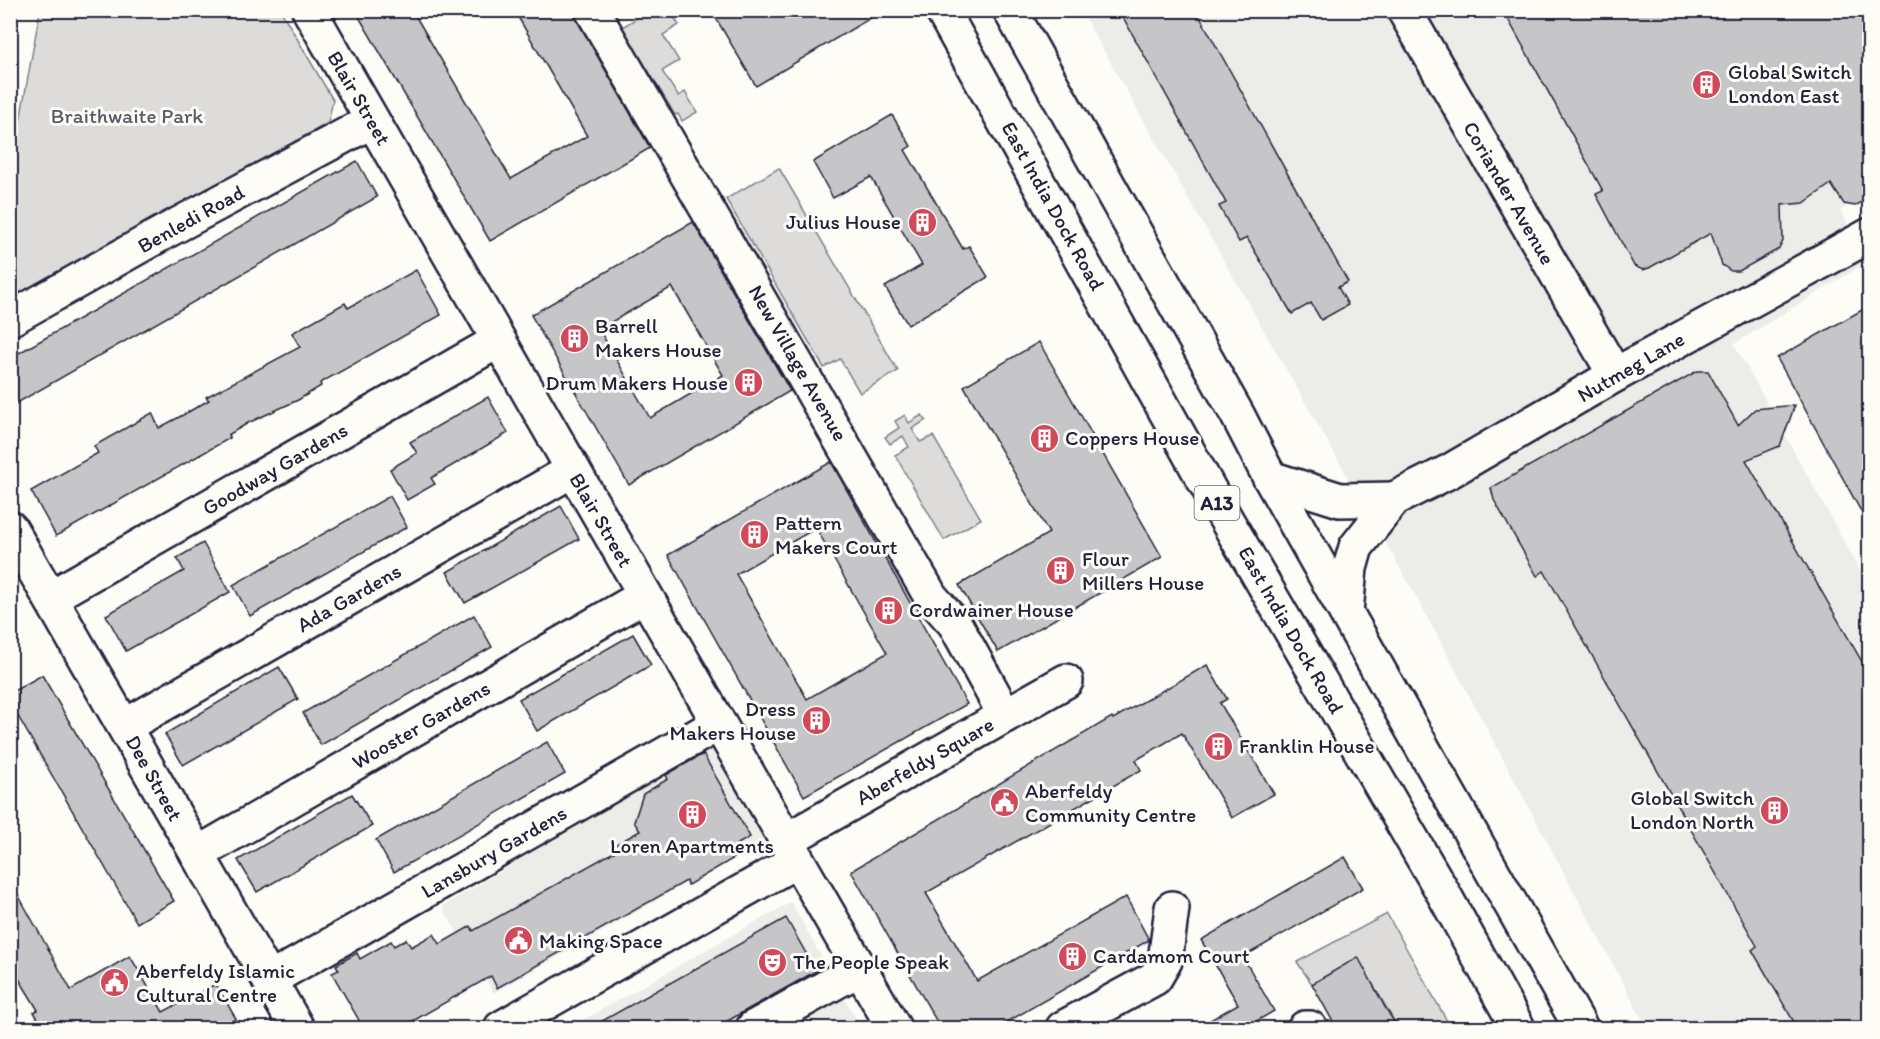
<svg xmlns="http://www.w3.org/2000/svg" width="1880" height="1039" viewBox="0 0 1880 1039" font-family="Itim,sans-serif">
  <rect width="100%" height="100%" fill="#fdfcf7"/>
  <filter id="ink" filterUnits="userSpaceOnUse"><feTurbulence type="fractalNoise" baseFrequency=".0167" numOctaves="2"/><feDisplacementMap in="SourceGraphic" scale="12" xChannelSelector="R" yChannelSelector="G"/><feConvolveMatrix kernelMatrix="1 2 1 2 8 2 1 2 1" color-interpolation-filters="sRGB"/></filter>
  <g filter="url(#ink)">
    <!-- built -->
    <g fill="#ecece9">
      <path d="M1081 11H1869V192L1840 211 1869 261 1734 344 1869 586V1028H1647L1416 596Z"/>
      <path d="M711 744 764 839 494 993 442 907Z"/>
      <path d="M791 902 828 969 723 1028H569Z"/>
      <path d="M843 996 861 1028H785Z"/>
    </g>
    <!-- green -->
    <g fill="#dddcdb" stroke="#807f8b" stroke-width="1.5">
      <path d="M40 11H281L333 100 328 123 10 301 11 170Z"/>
      <path d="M649 11H670L679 25 663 35 679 61 662 71 678 96 685 92 697 112 682 121 678 114 675 115 622 27Z"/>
      <path d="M779 168 898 371 860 393 840 359 824 368 726 199Z"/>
      <path d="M905 415 909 423 922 415 926 420 912 429 920 442 933 436 981 519 944 540 895 455 909 447 903 436 890 444 885 437 899 428 895 421Z"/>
      <path d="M1387 914 1451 1028H1398L1358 958 1312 984 1297 962Z"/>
    </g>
    <!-- building -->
    <g fill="#c6c6c8" stroke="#22223b" stroke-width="1.5" fill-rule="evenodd">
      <path d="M355 10H412L511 179 587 136 514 10H571L650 148 490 241Z"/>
      <path d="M711 10H884L756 86Z"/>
      <path d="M1119 10H1196L1348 282 1338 287 1348 305 1321 320 1311 303 1292 314 1247 238 1239 242 1219 206 1226 203Z"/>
      <path d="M1503 10H1869V198L1855 206 1844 204 1831 184 1804 203 1782 205 1783 241 1779 249 1739 271H1731L1722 265 1711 233 1649 268 1643 270 1634 266 1596 194 1603 191Z"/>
      <path d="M892 115 911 146 905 150 963 249 969 246 988 277 908 325 885 287 922 265 871 177 833 198 813 162Z"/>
      <path d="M357 161 377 197 10 407V358Z"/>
      <path d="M693 222 790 391 629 485 531 315ZM672 287 723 375 650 418 599 329Z"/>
      <path d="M416 270 441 315 320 383 321 386 298 400 248 423 228 435 230 438 56 536 31 491 98 453 94 446 152 413 159 428 183 415 209 400 206 397 300 347 292 333 345 303 348 308Z"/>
      <path d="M1869 306V526L1777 358Z"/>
      <path d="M1039 342 1162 557 998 652 959 585 1049 533 964 386Z"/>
      <path d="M1697 371H1708L1738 425 1755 409 1795 405 1780 446 1746 460 1869 674V1029H1798L1752 950 1757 946 1544 571 1537 576 1494 500 1491 488Z"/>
      <path d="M488 397 508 433 431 478 435 484 407 500 390 469 417 453 410 442Z"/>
      <path d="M831 462 967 704 804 796 668 555ZM816 528 887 653 807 699 736 574Z"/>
      <path d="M390 496 407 527 250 616 233 585Z"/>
      <path d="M561 506 579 539 465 603 447 572Z"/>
      <path d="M203 543 230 592 126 651 106 615 184 571 177 558Z"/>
      <path d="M474 615 492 647 321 745 303 713Z"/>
      <path d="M633 634 651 665 537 731 519 699Z"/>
      <path d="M1207 665 1227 699 1220 703 1274 794 1232 818 1182 733 1136 760 1141 770 926 893 977 981 1126 897 1149 940 995 1029H941L851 871 1112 717 1113 719Z"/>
      <path d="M279 667 298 699 183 765 165 734Z"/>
      <path d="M42 675 174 901 137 923 11 704 12 692Z"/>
      <path d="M547 742 565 774 394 872 376 840Z"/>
      <path d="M703 754 750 837 736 845 741 854 688 885 686 881 497 988 491 976 399 1029H364L332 973 339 970 336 965 357 953 360 959 391 941 394 946 406 939 411 947 434 934 440 944 471 926 473 931 614 852 611 847 640 831 634 822 643 794 668 779 666 775Z"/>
      <path d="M352 794 372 826 257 892 238 860Z"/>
      <path d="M1345 857 1363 888 1243 957 1274 1011 1243 1029H1195L1238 1004 1201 940Z"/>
      <path d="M10 880 71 990 130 956 163 1012 216 984 236 1019 219 1029H44L34 1012 38 1010 10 964Z"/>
      <path d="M786 918 816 971 743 1012 714 1029H588Z"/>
      <path d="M1358 957 1385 1007 1398 1028 1337 1029 1312 984Z"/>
    </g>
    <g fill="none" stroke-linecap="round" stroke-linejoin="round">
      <defs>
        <g id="minor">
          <path d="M309 10 894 1028"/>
          <path d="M592 10 931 597 955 624 1005 715"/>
          <path d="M1404 10 1615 375"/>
          <path d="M10 319 170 229 372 121"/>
          <path d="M1270 478 1340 500 1394 499"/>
          <path d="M10 528 297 1028"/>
          <path d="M51 597 498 341"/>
          <path d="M1346 612 1350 568 1356 547 1394 499 1450 471 1615 375 1870 235"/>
          <path d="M125 726 573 470"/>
          <path d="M785 841 1066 681"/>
          <path d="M197 854 644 596"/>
          <path d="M269 980 718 724"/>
          <path d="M501 1028 796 861"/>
          <path d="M753 1028 859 969"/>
          <path d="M1063 1028 1155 978 1165 961 1172 908"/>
          <path d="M1305 1028H1310"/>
        </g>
        <g id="highway">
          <path d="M942 10 1219 507 1441 889 1518 1028"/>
          <path d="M1010 10 1237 414 1270 478 1581 1028"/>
        </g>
      </defs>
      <!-- minor casing -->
      <use href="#minor" stroke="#22223b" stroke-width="38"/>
      <!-- highway casing -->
      <use href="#highway" stroke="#22223b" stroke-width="38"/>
      <!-- minor -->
      <use href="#minor" stroke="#fdfcf7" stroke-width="33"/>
      <!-- highway -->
      <use href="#highway" stroke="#fdfcf7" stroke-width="33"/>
    </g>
  </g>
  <!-- icons -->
  <defs>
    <symbol id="building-disc" viewBox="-11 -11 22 22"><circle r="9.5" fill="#d1495b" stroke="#fdfcf7"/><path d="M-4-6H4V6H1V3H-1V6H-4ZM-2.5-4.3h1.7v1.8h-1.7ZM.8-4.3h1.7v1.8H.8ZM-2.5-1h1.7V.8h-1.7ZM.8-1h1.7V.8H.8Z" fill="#fff"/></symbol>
    <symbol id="civic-disc" viewBox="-11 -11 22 22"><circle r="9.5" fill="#d1495b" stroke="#fdfcf7"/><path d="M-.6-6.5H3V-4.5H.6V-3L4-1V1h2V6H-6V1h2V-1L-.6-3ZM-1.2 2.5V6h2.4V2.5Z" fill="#fff"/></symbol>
    <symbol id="theatre-disc" viewBox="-11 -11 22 22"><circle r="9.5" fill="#d1495b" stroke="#fdfcf7"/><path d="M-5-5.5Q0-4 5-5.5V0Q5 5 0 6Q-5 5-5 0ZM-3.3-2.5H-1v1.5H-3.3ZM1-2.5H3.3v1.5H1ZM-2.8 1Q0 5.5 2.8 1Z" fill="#fff"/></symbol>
  </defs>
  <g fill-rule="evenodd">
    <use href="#building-disc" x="1690" y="68" width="33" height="33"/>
    <use href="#building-disc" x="906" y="206" width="33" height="33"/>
    <use href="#building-disc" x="558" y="322" width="33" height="33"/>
    <use href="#building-disc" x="732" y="366" width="33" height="33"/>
    <use href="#building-disc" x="1028" y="422" width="33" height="33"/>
    <use href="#building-disc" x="738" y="518" width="33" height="33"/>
    <use href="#building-disc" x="1044" y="554" width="33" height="33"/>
    <use href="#building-disc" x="872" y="594" width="33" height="33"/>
    <use href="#building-disc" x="800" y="704" width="33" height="33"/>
    <use href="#building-disc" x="1202" y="730" width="33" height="33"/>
    <use href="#civic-disc" x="988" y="786" width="33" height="33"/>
    <use href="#building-disc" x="1758" y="794" width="33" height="33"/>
    <use href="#building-disc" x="676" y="798" width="33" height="33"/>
    <use href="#civic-disc" x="502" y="924" width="33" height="33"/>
    <use href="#building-disc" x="1056" y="940" width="33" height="33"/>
    <use href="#theatre-disc" x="756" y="946" width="33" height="33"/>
    <use href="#civic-disc" x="98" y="966" width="33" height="33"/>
  </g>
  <g text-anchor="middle" stroke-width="6" stroke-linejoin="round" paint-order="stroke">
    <!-- shield labels -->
    <rect fill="#fdfcf7" stroke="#646373" stroke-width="1.5" x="1194.5" y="486" width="45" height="34" rx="4.5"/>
    <g font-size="20" font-weight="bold" fill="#22223b">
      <text x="1217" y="510">A13</text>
    </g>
    <!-- poi labels -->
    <g font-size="21" fill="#22223b" stroke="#fdfcf7" text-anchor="start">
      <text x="1728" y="79">Global Switch<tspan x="1728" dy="24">London East</tspan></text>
      <text x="901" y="229" text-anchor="end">Julius House</text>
      <text x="595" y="333">Barrell<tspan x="595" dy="24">Makers House</tspan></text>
      <text x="728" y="390" text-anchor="end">Drum Makers House</text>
      <text x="1065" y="445">Coppers House</text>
      <text x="775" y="530">Pattern<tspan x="775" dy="24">Makers Court</tspan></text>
      <text x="1082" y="566">Flour<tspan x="1082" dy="24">Millers House</tspan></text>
      <text x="909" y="617">Cordwainer House</text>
      <text x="796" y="716" text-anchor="end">Dress<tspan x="796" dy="24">Makers House</tspan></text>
      <text x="1239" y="753">Franklin House</text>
      <text x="1025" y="798">Aberfeldy<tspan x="1025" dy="24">Community Centre</tspan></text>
      <text x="1754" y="805" text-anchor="end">Global Switch<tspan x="1754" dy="24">London North</tspan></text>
      <text x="692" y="853" text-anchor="middle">Loren Apartments</text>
      <text x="539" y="948">Making Space</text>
      <text x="1093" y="963">Cardamom Court</text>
      <text x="793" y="969">The People Speak</text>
      <text x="136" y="978">Aberfeldy Islamic<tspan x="136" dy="24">Cultural Centre</tspan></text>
    </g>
    <!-- street labels -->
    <g font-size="21" fill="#22223b" stroke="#fdfcf7">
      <text transform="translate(359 98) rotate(60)" y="7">Blair Street</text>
      <text transform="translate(1509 193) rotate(60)" y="7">Coriander Avenue</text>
      <text transform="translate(1053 206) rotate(61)" y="7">East India Dock Road</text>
      <text transform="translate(191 219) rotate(-29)" y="7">Benledi Road</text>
      <text transform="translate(798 363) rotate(60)" y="7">New Village Avenue</text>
      <text transform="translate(1631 367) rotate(-30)" y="7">Nutmeg Lane</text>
      <text transform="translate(275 469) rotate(-30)" y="7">Goodway Gardens</text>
      <text transform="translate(601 520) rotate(60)" y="7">Blair Street</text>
      <text transform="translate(349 598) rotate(-30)" y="7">Ada Gardens</text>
      <text transform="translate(1291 630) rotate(60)" y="7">East India Dock Road</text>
      <text transform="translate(421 725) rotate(-30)" y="7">Wooster Gardens</text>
      <text transform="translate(925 761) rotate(-30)" y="7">Aberfeldy Square</text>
      <text transform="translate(154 778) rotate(61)" y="7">Dee Street</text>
      <text transform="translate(494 852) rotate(-30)" y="7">Lansbury Gardens</text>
    </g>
    <!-- park labels -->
    <g font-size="21" fill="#5a5a6b" stroke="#fdfcf7">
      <text x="127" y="123">Braithwaite Park</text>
    </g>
  </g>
  <!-- margin -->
  <rect width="1880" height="1039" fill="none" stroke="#fdfcf7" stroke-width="36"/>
  <rect x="18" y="18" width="1844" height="1003" fill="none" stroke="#22223b" stroke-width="2" filter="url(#ink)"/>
</svg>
